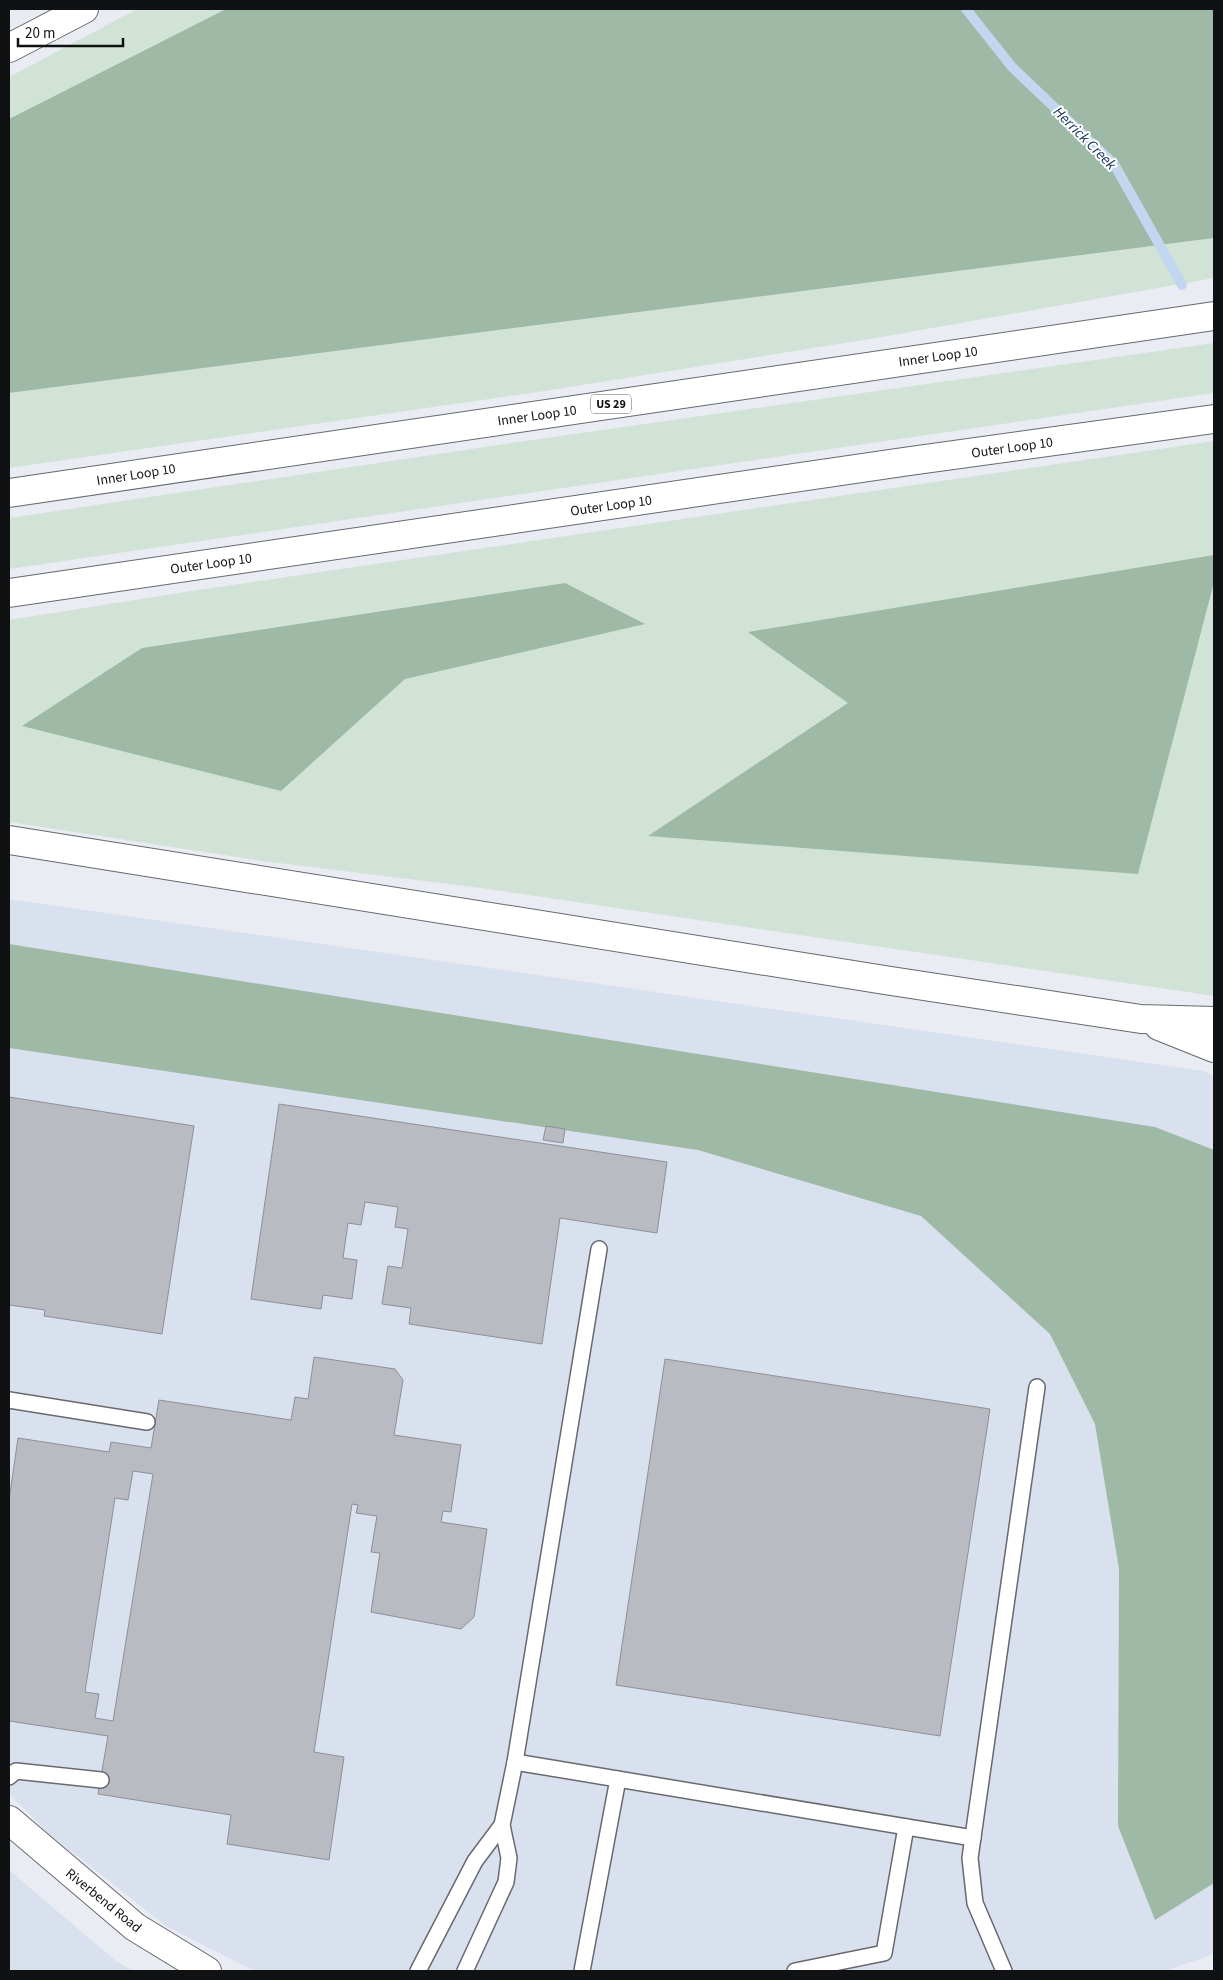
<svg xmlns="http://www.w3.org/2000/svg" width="1223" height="1980" viewBox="0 0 1223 1980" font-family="'Source Sans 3',sans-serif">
  <rect width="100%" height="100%" fill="#eaecf3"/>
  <!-- built -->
  <g fill="#dae1ee">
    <path d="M9 899 1204 1071 1214 1076V1954L1165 1971H254L166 1926 47 1832 9 1794Z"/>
    <path d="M9 1870 116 1961 133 1971H9Z"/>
  </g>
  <!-- green -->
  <g fill="#d1e3d6">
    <path d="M137 9H226L9 119V77Z"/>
    <path d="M1214 238V278L876 338 545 391 9 468V393Z"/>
    <path d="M1214 343V393L9 569V518L518 442Z"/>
    <path d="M1214 441V996L481 888 262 861 9 822V620L191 591Z"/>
  </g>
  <!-- forest -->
  <g fill="#9eb9a5">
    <path d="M226 9H1214V238L9 393V119Z"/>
    <path d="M1214 555V582L1138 874 648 836 848 703 748 632Z"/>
    <path d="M565 583 645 624 405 679 281 791 22 726 142 648Z"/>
    <path d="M9 944 1155 1127 1214 1150V1883L1155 1920 1118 1826 1119 1569 1095 1424 1050 1334 921 1216 698 1150 9 1048Z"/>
  </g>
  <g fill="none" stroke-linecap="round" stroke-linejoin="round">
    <!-- stream -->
    <path stroke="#c2d6ef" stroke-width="10" d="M966 9 1012 67 1114 164 1182 285"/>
  </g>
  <!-- building -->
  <g fill="#b8bbc1" stroke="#8d9096" fill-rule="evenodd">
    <path d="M9 1097 194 1126 162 1334 44 1316 45 1310 9 1305Z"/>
    <path d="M279 1104 667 1162 657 1233 560 1218 542 1344 409 1324 411 1308 382 1304 388 1266 402 1268 408 1229 395 1227 398 1207 365 1202 361 1225 348 1223 343 1258 357 1260 352 1299 323 1295 321 1309 251 1299Z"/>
    <path d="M546 1126 565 1129 563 1143 543 1140Z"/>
    <path d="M314 1357 395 1369 403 1380 394 1435 461 1445 451 1512 443 1511 441 1522 487 1529 474 1617 461 1629 371 1612 380 1553 371 1552 377 1516 356 1513 358 1505 352 1504 314 1752 344 1757 329 1860 227 1844 231 1815 98 1794 108 1736 9 1721V1500L18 1438 109 1452 111 1442 151 1448 159 1400 291 1420 295 1397 308 1399ZM133 1471 153 1474 113 1721 95 1718 99 1694 85 1692 115 1498 128 1500Z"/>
    <path d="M665 1359 990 1409 940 1736 616 1685Z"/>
  </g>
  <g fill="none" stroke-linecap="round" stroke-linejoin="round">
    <defs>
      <g id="lane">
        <path d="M9 1400 147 1422"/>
        <path d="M515 1762 973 1838"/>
        <path d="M9 1777 16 1771 101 1780"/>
        <path d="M418 1971 475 1861 502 1825"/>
        <path d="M465 1971 506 1882 509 1858 502 1825 515 1762 599 1249"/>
        <path d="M582 1971 618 1779"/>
        <path d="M795 1971 884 1953 906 1827"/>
        <path d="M1004 1971 975 1903 970 1858 1037 1387"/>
      </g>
      <path id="secondary" d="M9 1820 135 1927 207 1971"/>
      <g id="highway">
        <path d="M9 48 84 9"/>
        <path d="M9 493 1214 316"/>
        <path d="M9 593 910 461 1214 419"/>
        <path d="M9 840 891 981 1141 1019 1214 1021"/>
        <path d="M1159 1026 1214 1048"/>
      </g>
    </defs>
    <!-- lane casing -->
    <use href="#lane" stroke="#67696f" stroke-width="18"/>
    <!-- secondary casing -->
    <use href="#secondary" stroke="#67696f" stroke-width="30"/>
    <!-- highway casing -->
    <use href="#highway" stroke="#67696f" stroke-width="30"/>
    <!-- lane -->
    <use href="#lane" stroke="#fff" stroke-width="15"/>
    <!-- secondary -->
    <use href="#secondary" stroke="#fff" stroke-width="28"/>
    <!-- highway -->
    <use href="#highway" stroke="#fff" stroke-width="28"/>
  </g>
  <g text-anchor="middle" stroke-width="4" stroke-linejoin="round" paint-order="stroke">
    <!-- shield labels -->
    <rect fill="#fff" stroke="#58585a" stroke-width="1" x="591" y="394.5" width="40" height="19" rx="4"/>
    <g font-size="12" font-weight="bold" fill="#101113">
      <text x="611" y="408">US 29</text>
    </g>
    <!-- street labels -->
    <g font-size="14" fill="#101113" stroke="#fff">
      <text transform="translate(938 356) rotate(-8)" y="5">Inner Loop 10</text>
      <text transform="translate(537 415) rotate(-8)" y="5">Inner Loop 10</text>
      <text transform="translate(1012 447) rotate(-8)" y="5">Outer Loop 10</text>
      <text transform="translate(136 474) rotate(-9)" y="5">Inner Loop 10</text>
      <text transform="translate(611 505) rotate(-8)" y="5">Outer Loop 10</text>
      <text transform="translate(211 563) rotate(-8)" y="5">Outer Loop 10</text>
      <text transform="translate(104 1900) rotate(39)" y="5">Riverbend Road</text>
    </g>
    <!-- water labels -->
    <g font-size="15" font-style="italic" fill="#133153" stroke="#fff">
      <text transform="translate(1085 138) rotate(45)" y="5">Herrick Creek</text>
    </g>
  </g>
  <!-- border -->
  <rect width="1223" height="1980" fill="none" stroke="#101113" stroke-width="20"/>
  <!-- scale -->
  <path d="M18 38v8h105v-8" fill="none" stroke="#101113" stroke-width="2.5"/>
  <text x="25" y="38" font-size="15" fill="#101113" stroke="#ffffff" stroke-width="4" paint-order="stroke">20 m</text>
</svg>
